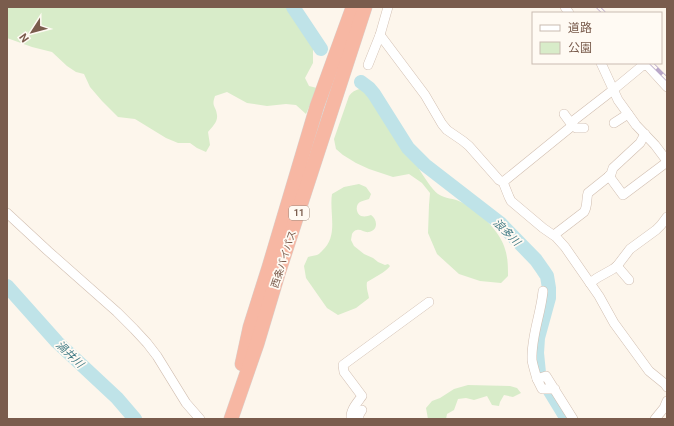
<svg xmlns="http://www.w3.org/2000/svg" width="674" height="426" viewBox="0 0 674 426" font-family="Roboto,'Noto Sans JP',sans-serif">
  <rect width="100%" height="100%" fill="#fdf6ec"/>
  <!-- green -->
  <g fill="#d8ecc9">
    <path d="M7 7H290L312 41 313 48V63L305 78 309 86 317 88 306 114 296 105 286 104 267 106 247 103 227 92 215 96C211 107 216 106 217 115 218 122 212 127 208 132L210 145 206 152 197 148 190 143H178L166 138 135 119 118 117 102 101 90 87 84 74 76 72 67 66 52 52 32 47 7 38Z"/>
    <path d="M372 87C390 101 397 125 410 144 413 148 417 152 421 156L420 165 419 169C423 175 432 190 438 194 445 199 454 198 461 202 477 209 501 232 505 249 508 258 508 267 508 276L501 283 480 281 459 274 437 254 428 233 429 205 430 193 422 183 409 174 393 177 369 169 356 163 343 155 336 149 334 139 349 96C355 88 363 88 372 87Z"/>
    <path d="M359 184 366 187 371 194 369 199C366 200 362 201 360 202 355 205 356 214 361 216 365 217 368 216 371 215 377 219 379 230 369 232 365 233 361 229 357 230 355 230 353 232 352 234L351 240 354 246 364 254 373 258 378 262 385 265 388 264 390 266C386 272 373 278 367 282 366 288 368 292 369 298L356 308 338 315 327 308 306 278 304 266 308 257C310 256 314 256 317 255 318 255 321 252 322 251 339 236 329 213 332 194L344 187Z"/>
    <path d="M468 385 510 386 517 388 521 393 513 397 504 395 500 402 499 406 492 405 487 396 474 400 466 398 458 399 454 410 447 414 446 419H428L426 408 432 401 440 398 454 389Z"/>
  </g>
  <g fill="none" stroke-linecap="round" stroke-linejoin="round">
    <!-- river -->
    <g stroke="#bfe3e8" stroke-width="14">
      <path d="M293 7 321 49"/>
      <path d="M361 82 369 88 374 94 408 148 425 165 500 223 536 260 543 270 547 276 549 288V298L538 338 537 353 539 373 567 419"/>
      <path d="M7 286 57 342 117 398 135 419"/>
    </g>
    <defs>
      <g id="minor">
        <path d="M565 7 569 13"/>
        <path d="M380 35 425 95 442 124 447 130 463 141 469 146 499 180 503 182 509 197 511 201 543 228 556 237 565 247 599 296 614 323 649 371 665 384 667 387"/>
        <path d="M601 63 618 100 636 125 655 145 667 161"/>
        <path d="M368 65 380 35 388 7"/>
        <path d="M564 114 572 125 576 128H584"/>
        <path d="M614 123 628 114"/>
        <path d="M609 176 623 195 667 162"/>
        <path d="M503 182 572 126 573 121 613 90 642 66 647 65 667 87"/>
        <path d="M7 213 48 251 117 312 134 329 147 343 157 356 186 403 200 419"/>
        <path d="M554 235 584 212C588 206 586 199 588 193L608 177 611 174 613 168 640 143 645 134"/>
        <path d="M617 266 629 280"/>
        <path d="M590 283 597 278 613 269 617 266 630 249 656 230 661 225 667 217"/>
        <path d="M537 379C535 372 533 366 532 360 531 336 541 314 543 291"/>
        <path d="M555 389H542L537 379 546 376 573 419"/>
        <path d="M351 419C350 410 357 403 362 396L344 372 343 365 429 302"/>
        <path d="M359 419V415L362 410"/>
        <path d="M655 419 664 408 667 401"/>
      </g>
      <g id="highway">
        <path d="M242 364 250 327 269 267 317 106 353 7"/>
        <path d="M231 419 257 344 278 274 365 7"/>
      </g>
    </defs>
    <!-- minor casing -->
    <use href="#minor" stroke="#d1beb0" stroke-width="10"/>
    <!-- highway casing -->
    <use href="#highway" stroke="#dad1cd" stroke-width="15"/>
    <!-- minor -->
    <use href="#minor" stroke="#fff" stroke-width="9"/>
    <!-- highway -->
    <use href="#highway" stroke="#f7b7a3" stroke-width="14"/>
    <defs>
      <g id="rail">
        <path d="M598 7 604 13"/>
        <path d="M651 63 667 79"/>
      </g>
    </defs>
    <!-- rail casing -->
    <use href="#rail" stroke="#b9a8c9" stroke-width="4"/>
    <!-- rail -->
    <use href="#rail" stroke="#fffaf3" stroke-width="2.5" stroke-dasharray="8" stroke-linecap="butt"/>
  </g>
  <g text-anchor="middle" stroke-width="3.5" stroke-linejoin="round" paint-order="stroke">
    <!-- shield labels -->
    <rect fill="#fffaf3" stroke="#a28b7f" stroke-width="1" x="289" y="206" width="20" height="14" rx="3"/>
    <g font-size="9" font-weight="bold" fill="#7a5c4d">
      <text x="299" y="216">11</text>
    </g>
    <!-- street labels -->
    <g font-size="10" fill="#7a5c4d" stroke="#fffaf3">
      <text transform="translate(283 259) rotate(-72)" y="4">西条バイパス</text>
    </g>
    <!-- water labels -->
    <g font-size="11" font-style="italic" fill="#437c86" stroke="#fffaf3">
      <text transform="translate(507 232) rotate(45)" y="4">浪多川</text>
      <text transform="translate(70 354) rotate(44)" y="4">渦井川</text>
    </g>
  </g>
  <!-- border -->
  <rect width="674" height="426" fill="none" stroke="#7a5c4d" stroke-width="16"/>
  <!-- legend -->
  <rect x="532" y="12" width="130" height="52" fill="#fffaf3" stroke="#cabbb1"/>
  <rect x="540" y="25" width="20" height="6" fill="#ffffff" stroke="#cabbb1"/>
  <text x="568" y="32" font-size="12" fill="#7a5c4d">道路</text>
  <rect x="540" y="42" width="20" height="12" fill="#d8ecc9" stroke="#cabbb1"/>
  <text x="568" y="52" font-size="12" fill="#7a5c4d">公園</text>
  <!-- north arrow -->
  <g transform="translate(32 32) rotate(234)" stroke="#fffaf3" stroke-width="3" paint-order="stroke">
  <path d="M0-3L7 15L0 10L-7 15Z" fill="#7a5c4d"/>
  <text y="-6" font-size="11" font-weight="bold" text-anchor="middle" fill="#7a5c4d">N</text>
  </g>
</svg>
